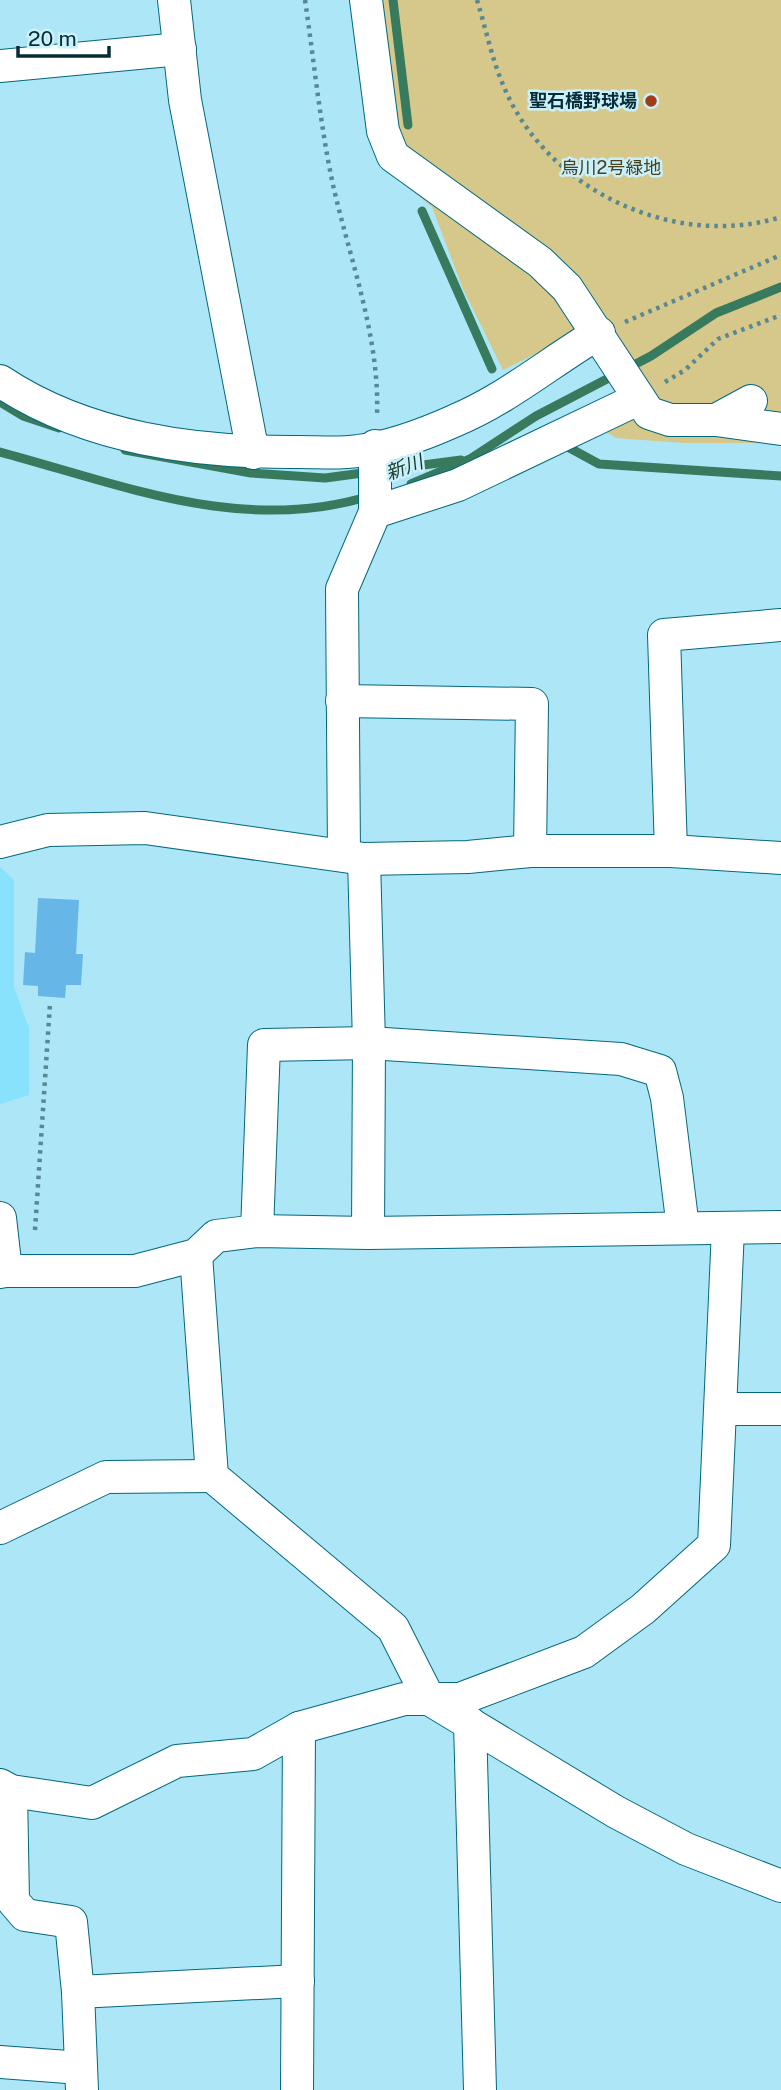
<svg xmlns="http://www.w3.org/2000/svg" width="781" height="2090" viewBox="0 0 781 2090" font-family="'Public Sans','Noto Sans JP',sans-serif">
  <rect width="100%" height="100%" fill="#ace6f7"/>
  <!-- built -->
  <path fill="#88e2fb" d="M0 867 14 880V987L29 1028V1095L0 1104Z"/>
  <!-- green -->
  <path fill="#d5c88a" d="M355 0H781V443H683L616 438 602 429 628 411 580 332 503 370 463 289 432 207 377 162Z"/>
  <g fill="none" stroke-linecap="round" stroke-linejoin="round">
    <!-- stream -->
    <g stroke="#387a5e" stroke-width="9">
      <path d="M393 0 408 125"/>
      <path d="M422 211 492 369"/>
      <path d="M0 402 23 416 59 428"/>
      <path d="M566 446 599 464 781 476"/>
      <path d="M125 450 251 473 325 478 461 460"/>
      <path d="M0 452C123 485 242 535 370 496"/>
      <path d="M411 484 470 459 536 416 651 356 716 313 781 287"/>
    </g>
  </g>
  <!-- building -->
  <path fill="#67b6e8" d="M38 898 79 900 76 954H83L81 985H66L65 998 38 996V986L23 985 25 952 35 953Z"/>
  <g fill="none" stroke-linecap="round" stroke-linejoin="round">
    <defs>
      <g id="minor">
        <path d="M174 0 185 100 253 453"/>
        <path d="M366 0 383 131 393 156 540 262 567 288 649 413 670 420H716L751 401"/>
        <path d="M0 66 180 49"/>
        <path d="M0 381C87 439 197 453 300 452 319 452 339 454 358 451 390 447 425 434 454 421 507 399 550 362 599 333"/>
        <path d="M716 420 781 429"/>
        <path d="M375 446V512"/>
        <path d="M342 701 532 704 530 851"/>
        <path d="M0 842 48 830 145 828 364 859 468 857 530 851H671L781 858"/>
        <path d="M671 851 664 635 781 625"/>
        <path d="M344 855 342 589 375 512 458 485 638 399"/>
        <path d="M364 859 369 1043 368 1233"/>
        <path d="M0 1218 6 1271 0 1272"/>
        <path d="M257 1231 264 1045 369 1043 621 1059 660 1071 667 1098 683 1228"/>
        <path d="M196 1255 212 1476 393 1628 429 1699 616 1812 686 1849 781 1886"/>
        <path d="M6 1271H135L196 1255 216 1236 257 1231 368 1233 781 1227"/>
        <path d="M723 1409H781"/>
        <path d="M0 1528 106 1477 212 1476"/>
        <path d="M470 1723 480 2090"/>
        <path d="M0 1785 11 1791 92 1803 177 1761 253 1754 299 1728 404 1699H460L584 1652 643 1609 714 1545 728 1229"/>
        <path d="M11 1791 13 1901 25 1915 71 1922 78 1992"/>
        <path d="M0 2062 81 2068"/>
        <path d="M82 2090 78 1992 298 1981"/>
        <path d="M297 2090 299 1728"/>
      </g>
    </defs>
    <!-- minor casing -->
    <use href="#minor" stroke="#02687d" stroke-width="34"/>
    <!-- path -->
    <g stroke="#598895" stroke-width="4.5" stroke-dasharray="3.5 5" stroke-linecap="butt">
      <path d="M305 0C314 61 320 124 333 185 350 260 380 338 377 415"/>
      <path d="M477 0C486 29 492 60 504 87 547 190 674 250 781 217"/>
      <path d="M625 322 781 255"/>
      <path d="M665 382 685 370 718 339 781 315"/>
      <path d="M35 1230 50 1004"/>
    </g>
    <!-- minor -->
    <use href="#minor" stroke="#fff" stroke-width="32"/>
  </g>
  <!-- markers -->
  <circle fill="#a23b18" stroke="#caf0fb" stroke-width="2.5" cx="651" cy="101" r="7"/>
  <g text-anchor="middle" stroke-width="5" stroke-linejoin="round" paint-order="stroke">
    <!-- poi labels -->
    <g font-size="18" font-weight="bold" fill="#082c35" stroke="#caf0fb" text-anchor="end">
      <text x="637" y="107">聖石橋野球場</text>
    </g>
    <!-- park labels -->
    <g font-size="18" fill="#48411e" stroke="#caf0fb">
      <text x="611" y="174">烏川2号緑地</text>
    </g>
    <!-- water labels -->
    <g font-size="19" font-style="italic" fill="#173a27" stroke="#caf0fb">
      <text transform="translate(404 467) rotate(-20)" y="7">新川</text>
    </g>
  </g>
  <!-- scale -->
  <path d="M18 46v10h91v-10" fill="none" stroke="#082c35" stroke-width="3.5"/>
  <text x="28" y="46" font-size="21" fill="#082c35" stroke="#caf0fb" stroke-width="5" paint-order="stroke">20 m</text>
</svg>
